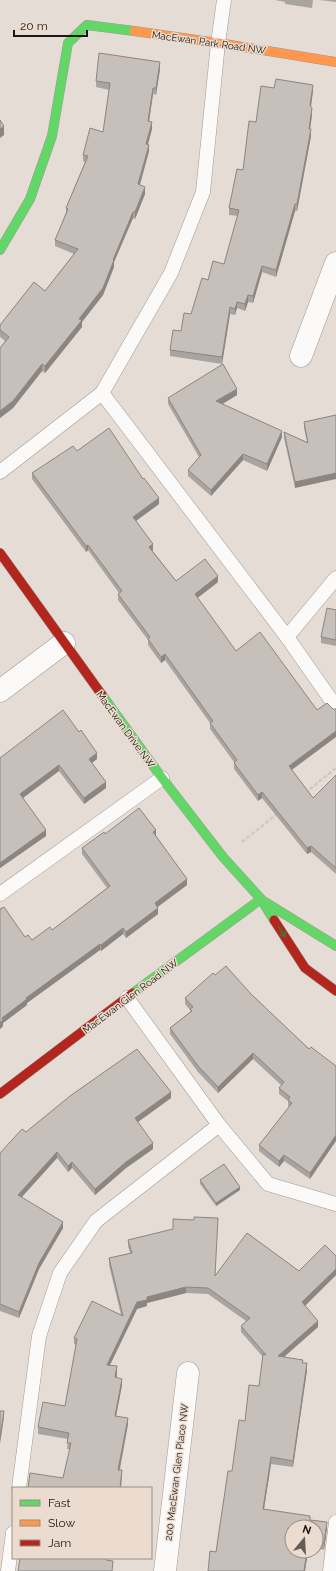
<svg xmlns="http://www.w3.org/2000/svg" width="336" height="1571" viewBox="0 0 336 1571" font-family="Raleway,sans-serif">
  <rect width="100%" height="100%" fill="#e5ddd5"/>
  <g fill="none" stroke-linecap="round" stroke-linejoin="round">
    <defs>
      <g id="lane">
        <path d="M102 393 287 637 336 707"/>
        <path d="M0 472 102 393 171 273 203 192 218 43 224 0"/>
        <path d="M287 637 336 578"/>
        <path d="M0 894 162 778"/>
        <path d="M127 998 219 1125 268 1184 336 1204"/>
        <path d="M19 1488 39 1336 60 1273 96 1221 219 1125"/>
        <path d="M8 1571 13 1533"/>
        <path d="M330 1571 336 1522"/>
      </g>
      <g id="street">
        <path d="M301 356 336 263"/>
        <path d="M0 691 64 643"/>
        <path d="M165 1571 188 1373"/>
      </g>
      <g id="fast">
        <path d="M0 250 30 199 52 136 68 43 87 25 134 31"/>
        <path d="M102 695 162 778 223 857 261 899 274 920"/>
        <path d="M265 902 336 946"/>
        <path d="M133 993 261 899"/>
      </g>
      <path id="slow" d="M134 31 218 43 336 62"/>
      <g id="jam">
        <path d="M0 553 102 695"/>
        <path d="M274 920 305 968 336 991"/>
        <path d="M0 1094 133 993"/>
      </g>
    </defs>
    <!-- lane casing -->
    <use href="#lane" stroke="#a09994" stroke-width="15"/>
    <!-- street casing -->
    <use href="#street" stroke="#a09994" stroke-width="23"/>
    <!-- fast casing -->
    <use href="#fast" stroke="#a09994" stroke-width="10"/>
    <!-- slow casing -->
    <use href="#slow" stroke="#a09994" stroke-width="10"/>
    <!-- jam casing -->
    <use href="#jam" stroke="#a09994" stroke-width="10"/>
    <!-- path -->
    <g stroke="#cccac8" stroke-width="2.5" stroke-dasharray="4 2" stroke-linecap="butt">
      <path d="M305 793 336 768"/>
      <path d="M242 842 277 814"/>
    </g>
    <!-- lane -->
    <use href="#lane" stroke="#fbfaf9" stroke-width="14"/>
    <!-- street -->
    <use href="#street" stroke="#fbfaf9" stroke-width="22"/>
    <!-- fast -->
    <use href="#fast" stroke="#63d668" stroke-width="9"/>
    <!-- slow -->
    <use href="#slow" stroke="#ff974d" stroke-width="9"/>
    <!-- jam -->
    <use href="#jam" stroke="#b3261e" stroke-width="9"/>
  </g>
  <!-- wall -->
  <g fill="#aaa4a0">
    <path d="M275 0H313L312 8 285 4V2Z"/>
    <path d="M319 0H336V2Z"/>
    <path d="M160 69 156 95 153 94 149 122 152 129 148 144 149 151 140 185 145 194 135 219 133 218 114 262V267L103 295 82 322V327L45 373 42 371 13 408 0 418V348L5 341 0 337V325L45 291 74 254 55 246V240L66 213V208L85 162 83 161V155L103 132 109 90 96 87V81Z"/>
    <path d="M313 91 311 107 312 115 310 129 311 136 297 211H295L276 277 262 272 253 303 248 302 245 311 237 308 235 315 230 314 222 364 170 356V350L191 314 208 280 224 264 238 216 229 215V208L243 170 256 122Z"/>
    <path d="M237 395 222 404 282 437 267 471 243 460 211 496 188 476V470L199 457 168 404V398Z"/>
    <path d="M336 415 295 488 284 438V432L307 442 304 428V422Z"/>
    <path d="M77 451 159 504 136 521 153 550H152L176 581 218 582 197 598 292 770 313 798 336 775V874L311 852 307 854 262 798 258 801 234 769V762L210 729V723L165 660 161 663 148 645V640L118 600V594L119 593 88 550 86 552 32 479V473Z"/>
    <path d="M336 610V646L321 643V637Z"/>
    <path d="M0 758 97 759 92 763 106 788 84 804 59 771 23 798 46 836 0 868Z"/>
    <path d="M105 834 156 836 187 885 157 907 158 914 126 938 123 934 101 951 100 950 27 1003V1005L3 1023V1026L0 1029 25 937 32 940 52 930 107 888 82 854V848Z"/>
    <path d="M215 975 251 994 309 1049 311 1047 310 1179 284 1161 279 1167 259 1151V1145L289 1107 288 1106V1101L279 1094V1088L281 1085 253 1059 218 1093 198 1072 170 1034V1028L190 1012V1010L185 1004V998Z"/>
    <path d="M171 1098 138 1122 153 1149 126 1168 95 1195 72 1168 68 1172 57 1158 22 1197 63 1228 39 1269 19 1318 0 1311V1153L26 1132Z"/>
    <path d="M200 1180 240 1190 216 1206 200 1184Z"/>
    <path d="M128 1240 216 1276 299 1271 336 1275 304 1306 318 1327 284 1357 303 1363 307 1370 293 1467 271 1464 264 1509 310 1520 327 1528 324 1550 316 1548V1527H292L308 1551 305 1571H208L216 1552 232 1471 245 1421 259 1386 263 1357 241 1332V1326L246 1321 208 1294 186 1293 147 1303V1306L137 1309 110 1365 117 1373V1378L122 1385 116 1416 128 1424 120 1470 122 1476 63 1478 70 1449H67L68 1439 38 1434V1427L65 1406 76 1345 74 1344V1338L121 1315 109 1265V1258L130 1253 128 1246Z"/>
  </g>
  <!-- shaded-wall -->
  <g fill="#8b8682">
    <path d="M160 62V69L156 95V88Z"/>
    <path d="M313 85V91L310 112V105Z"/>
    <path d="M153 88V94L148 128V121Z"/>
    <path d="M312 108V115L309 136V129Z"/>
    <path d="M152 122V129L146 151V144Z"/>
    <path d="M4 126V135L0 138V129Z"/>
    <path d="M311 129V136L297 211V204Z"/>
    <path d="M149 145V151L138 191V184Z"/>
    <path d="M145 187V194L135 219V212Z"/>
    <path d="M295 204V211L276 277V270Z"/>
    <path d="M133 212V218L114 262V267L103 295 82 322V327L45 373V366L79 319 113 260Z"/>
    <path d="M262 266V272L253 303V296Z"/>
    <path d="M248 295V302L245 311V304Z"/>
    <path d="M237 302V308L235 315V309Z"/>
    <path d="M230 307V314L222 364V357Z"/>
    <path d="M42 364V371L13 408 0 418V411Z"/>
    <path d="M237 389V395L216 408V401Z"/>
    <path d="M282 431V437L267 471V464Z"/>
    <path d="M243 454V460L211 496V490Z"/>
    <path d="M336 473V479L295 488V482Z"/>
    <path d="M159 498V504L133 523V517Z"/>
    <path d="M153 544V550L149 552V547Z"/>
    <path d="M88 545V550L86 552V546Z"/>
    <path d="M218 576V582L195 600V594Z"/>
    <path d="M165 654V660L161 663V657Z"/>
    <path d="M336 731V737L289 772V766Z"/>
    <path d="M97 753V759L89 765V759Z"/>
    <path d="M59 765V771L20 800V794Z"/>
    <path d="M106 782V788L84 804V798Z"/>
    <path d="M262 792V798L258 801V795Z"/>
    <path d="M46 830V836L0 868V863Z"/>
    <path d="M156 830V836L153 832Z"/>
    <path d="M311 846V852L307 854V848Z"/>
    <path d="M187 879V885L155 909V903Z"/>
    <path d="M158 908V914L126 938V932Z"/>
    <path d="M123 928V934L101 951V945Z"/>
    <path d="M100 944V950L27 1003V1005L3 1023V1026L0 1029V1023L2 1018 26 998Z"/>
    <path d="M253 1053V1059L218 1093V1087Z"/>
    <path d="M171 1092V1098L135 1124V1118Z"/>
    <path d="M336 1135V1141L310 1179V1173Z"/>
    <path d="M153 1143V1149L126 1168 95 1195V1189L126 1162Z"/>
    <path d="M57 1152V1158L18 1201V1195Z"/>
    <path d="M284 1155V1161L279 1167V1161Z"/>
    <path d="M72 1162V1168L68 1172V1166Z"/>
    <path d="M240 1187V1190L216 1206V1203Z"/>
    <path d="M63 1222V1228L39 1269 19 1318V1312L39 1263Z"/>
    <path d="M336 1269V1275L302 1309V1302Z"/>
    <path d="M186 1287V1293L147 1303V1306L137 1309 107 1371V1365L137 1302 147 1297Z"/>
    <path d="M318 1321V1327L278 1362V1356Z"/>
    <path d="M307 1363V1370L293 1467V1461Z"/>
    <path d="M117 1366V1373L115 1384V1377Z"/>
    <path d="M122 1379V1385L115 1422V1416Z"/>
    <path d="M4 1411V1417L0 1444V1438Z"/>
    <path d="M128 1418V1424L118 1476V1470Z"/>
    <path d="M271 1457V1464L263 1515V1509Z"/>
    <path d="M122 1470V1476L121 1488H120Z"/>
    <path d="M327 1522V1528L324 1550V1543Z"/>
    <path d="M307 1551H308L305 1571H304Z"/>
  </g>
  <!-- building -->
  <g fill="#c6bfba" stroke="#8b8682">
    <path d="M99 53 160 62 156 88H153L148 121 152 122 146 144 149 145 138 184 145 187 135 212H133L113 260H114L103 288 79 319 82 320 45 366 42 364 13 401 0 411V348L9 337 0 330V325L34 282 45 291 78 249 55 240 68 209 66 208 88 156 83 155 90 128 103 132 110 83 96 81Z"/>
    <path d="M276 79 313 85 310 105 312 108 309 129H311L297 204H295L276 270 262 266 253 296 248 295 245 304 237 302 235 309 230 307 222 357 170 350 173 330 181 331 184 313 191 314 202 278 208 280 213 261 224 264 239 210 229 208 237 169 243 170 249 121 256 122 261 86 274 88Z"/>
    <path d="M0 120 4 126 0 129Z"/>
    <path d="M223 364 237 389 216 401 282 431 267 464 243 454 211 490 188 470 201 455 168 398Z"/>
    <path d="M336 415V473L295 482 284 432 308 443 304 422Z"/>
    <path d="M109 428 143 479 144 478 159 498 133 517 153 544 149 547 176 581 205 559 218 576 195 594 236 651 260 632 317 710 327 703 333 709H336V731L289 766 313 798 336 775V868L311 846 307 848 262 792 258 795 234 763 237 760 210 723 213 721 165 654 161 657 148 639 150 637 118 594 122 591 88 545 86 546 32 473 73 446 77 451Z"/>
    <path d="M327 608 336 610V640L321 637Z"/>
    <path d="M63 710 79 732 81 730 97 753 89 759 106 782 84 798 59 765 20 794 46 830 0 863V758Z"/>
    <path d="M139 808 156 830 153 832 187 879 155 903 158 908 126 932 123 928 101 945 100 944 26 998 27 999 2 1018 3 1020 0 1023V909L4 907 25 937 28 935 32 940 50 927 52 930 110 886 82 848 104 832 105 834Z"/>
    <path d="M226 966 251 994 309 1049 311 1047 336 1066V1135L310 1173 284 1155 279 1161 259 1145 292 1103 288 1100 290 1097 279 1088 284 1082 253 1053 218 1087 198 1066 170 1028 192 1011 190 1009 193 1007 185 998 213 973 215 975Z"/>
    <path d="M137 1049 171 1092 135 1118 153 1143 126 1162 95 1189 72 1162 68 1166 57 1152 18 1195 63 1222 39 1263 19 1312 0 1304V1153L22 1129 26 1132 70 1096Z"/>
    <path d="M224 1164 240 1187 216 1203 200 1180Z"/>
    <path d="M194 1217 218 1218 215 1276 247 1233 299 1271 325 1245 336 1256V1269L302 1302 318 1321 278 1356 303 1360 302 1363H307L293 1461 271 1457 263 1509 310 1516V1520L327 1522 324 1543 316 1542V1527H292V1551H307L304 1571H208L210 1551 216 1552 228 1471H232L239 1420 245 1421 249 1385 259 1386 263 1354 266 1355 241 1326 250 1318 208 1288 186 1287 147 1297V1300L137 1302 107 1365 117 1366 115 1377 122 1379 115 1416 128 1418 118 1470H122L120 1488H28L30 1473 63 1478 71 1443H67L69 1433 38 1427 43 1402 65 1406 77 1339 74 1338 92 1301 123 1316 109 1258 132 1253 128 1240 173 1229V1219L194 1220Z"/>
    <path d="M0 1411H4L0 1438Z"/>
    <path d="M20 1558H106V1560L113 1561 112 1571H18Z"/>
  </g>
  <!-- one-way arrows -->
  <defs><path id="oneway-shaft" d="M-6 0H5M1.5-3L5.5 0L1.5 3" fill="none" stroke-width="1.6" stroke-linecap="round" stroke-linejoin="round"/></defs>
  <use stroke="#40763e" href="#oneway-shaft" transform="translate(282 932) rotate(57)"/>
  <g text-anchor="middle" stroke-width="3" stroke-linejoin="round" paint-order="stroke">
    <!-- street labels -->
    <g font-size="10" fill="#1d1713" stroke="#ebdccf">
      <text transform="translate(209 42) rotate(8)" y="4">MacEwan Park Road NW</text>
      <text transform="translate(126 729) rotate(54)" y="4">MacEwan Drive NW</text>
      <text transform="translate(130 996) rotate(-37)" y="4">MacEwan Glen Road NW</text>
      <text transform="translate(176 1472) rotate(-83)" y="4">200 MacEwan Glen Place NW</text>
    </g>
  </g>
  <!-- legend -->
  <rect x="12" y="1487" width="140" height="72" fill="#ebdccf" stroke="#998d84"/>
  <rect x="20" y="1500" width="20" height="6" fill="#63d668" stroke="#998d84"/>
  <text x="48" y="1507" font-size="12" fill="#1d1713">Fast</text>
  <rect x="20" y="1520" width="20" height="6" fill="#ff974d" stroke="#998d84"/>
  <text x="48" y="1527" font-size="12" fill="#1d1713">Slow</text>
  <rect x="20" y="1540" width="20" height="6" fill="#b3261e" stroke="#998d84"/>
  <text x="48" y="1547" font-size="12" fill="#1d1713">Jam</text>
  <!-- north arrow -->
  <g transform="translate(304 1539) rotate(18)"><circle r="19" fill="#ebdccf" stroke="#998d84"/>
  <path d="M0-3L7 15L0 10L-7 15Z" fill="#635c57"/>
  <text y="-6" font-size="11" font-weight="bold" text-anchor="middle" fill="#1d1713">N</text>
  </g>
  <!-- scale -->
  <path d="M14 30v6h73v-6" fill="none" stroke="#1d1713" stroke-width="2"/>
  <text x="20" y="30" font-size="12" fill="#1d1713" stroke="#ebdccf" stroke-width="3" paint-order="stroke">20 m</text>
</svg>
